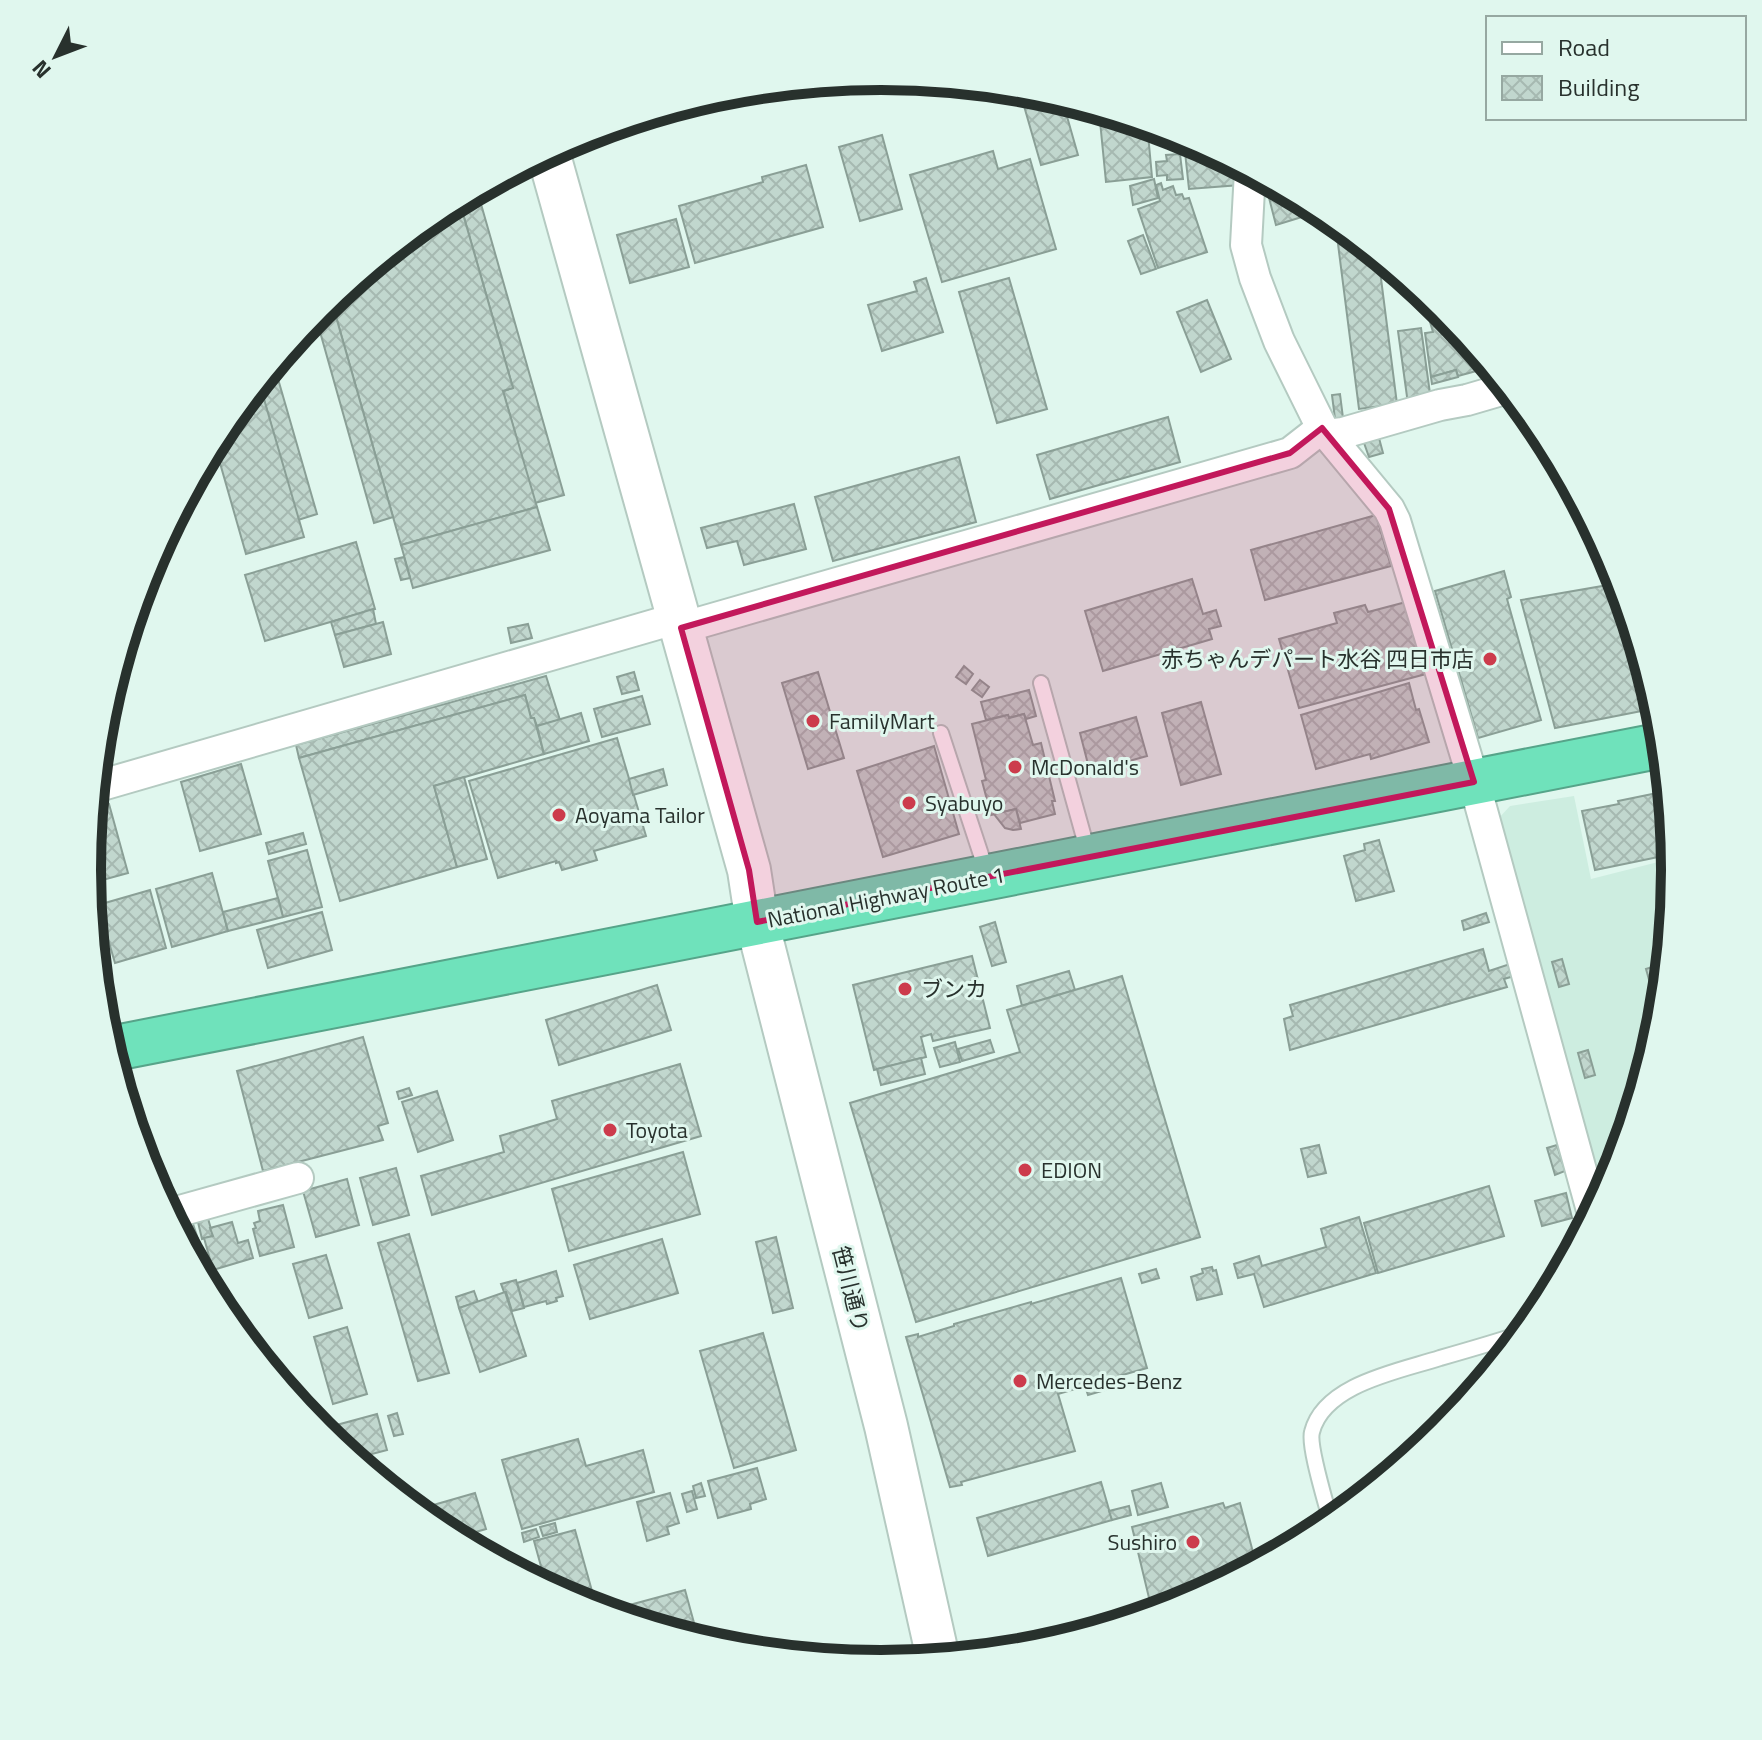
<svg xmlns="http://www.w3.org/2000/svg" width="1762" height="1740" viewBox="0 0 1762 1740" font-family="'Titillium Web','Noto Sans JP',sans-serif">
  <defs>
    <pattern id="building-cross-hatch" width="8" height="8" patternUnits="userSpaceOnUse" patternTransform="scale(2)"><rect width="8" height="8" fill="#c1d7ce"/><path d="M0 0l8 8M0 8l8-8" fill="none" stroke="#a6b9b1"/></pattern>
  </defs>
  <rect width="100%" height="100%" fill="#e0f7ee"/>
  <!-- built -->
  <path fill="#cdede0" d="M1574 796 1591 879 1674 858 1675 870 1660 1025 1614 1174 1604 1193 1498 819 1510 806Z"/>
  <!-- building -->
  <g fill="url(#building-cross-hatch)" stroke="#8a9f96" stroke-width="2">
    <path d="M1055 97 1062 99 1078 155 1041 165 1024 106Z"/>
    <path d="M1127 119 1171 132 1148 134 1152 177 1106 182 1100 121Z"/>
    <path d="M882 135 902 209 860 221 839 147Z"/>
    <path d="M1210 150 1217 154 1218 156H1221L1238 165 1240 185 1189 189 1185 152Z"/>
    <path d="M993 151 998 169 1030 159 1056 249 942 282 910 175Z"/>
    <path d="M1180 154 1183 179 1167 180V175L1157 176 1156 162 1167 161 1166 155Z"/>
    <path d="M806 165 823 227 695 263 679 206 763 182 762 177Z"/>
    <path d="M1154 179 1158 198 1133 205 1130 186Z"/>
    <path d="M1161 183 1163 190 1173 186 1176 195 1182 194 1184 199 1189 198 1207 252 1158 268 1138 209 1160 201 1156 185Z"/>
    <path d="M1279 187 1300 198 1305 216 1276 225 1267 190Z"/>
    <path d="M477 190 564 495 535 503 503 391 513 388 459 200Z"/>
    <path d="M1300 198 1322 210 1325 212 1305 217Z"/>
    <path d="M459 200 513 388 503 391 537 507 401 545 331 299 440 210Z"/>
    <path d="M676 219 689 267 630 283 617 235Z"/>
    <path d="M1143 235 1156 269 1141 274 1128 241Z"/>
    <path d="M1361 241 1378 255 1397 404 1359 409 1338 244Z"/>
    <path d="M926 278 943 332 882 351 868 305 917 291 914 282Z"/>
    <path d="M1009 278 1047 409 997 423 959 292Z"/>
    <path d="M331 299 393 517 374 523 315 314Z"/>
    <path d="M1207 300 1231 359 1201 372 1177 312Z"/>
    <path d="M1449 317 1474 347 1480 370 1458 376 1456 370 1431 377 1425 333 1433 332 1430 322Z"/>
    <path d="M1421 328 1431 401 1408 404 1398 331Z"/>
    <path d="M274 365 317 514 298 520 259 382Z"/>
    <path d="M1456 370 1458 377 1432 384 1431 377Z"/>
    <path d="M259 382 304 537 246 554 214 442 221 429Z"/>
    <path d="M1340 394 1343 418 1335 419 1332 395Z"/>
    <path d="M1168 417 1180 462 1050 499 1037 455Z"/>
    <path d="M1379 438 1383 453 1369 457 1364 443Z"/>
    <path d="M959 457 976 522 833 561 815 497Z"/>
    <path d="M794 504 806 549 744 565 737 541 707 548 701 528Z"/>
    <path d="M537 507 550 550 413 588 401 545Z"/>
    <path d="M1376 515 1391 566 1265 600 1251 550Z"/>
    <path d="M356 542 375 609 265 641 245 575Z"/>
    <path d="M404 557 410 578 401 580 395 559Z"/>
    <path d="M1504 571 1511 597 1507 599 1541 720 1478 738 1435 591Z"/>
    <path d="M1192 579 1203 614 1216 610 1221 626 1209 629 1212 639 1103 671 1085 611Z"/>
    <path d="M1620 583 1657 708 1555 728 1521 600Z"/>
    <path d="M1406 602 1426 674 1299 708 1279 639 1337 623 1334 613 1365 605 1368 612Z"/>
    <path d="M373 609 376 624 335 635 331 622Z"/>
    <path d="M383 622 391 654 344 667 335 635Z"/>
    <path d="M528 624 532 638 511 643 508 628Z"/>
    <path d="M964 666 973 674 966 684 956 677Z"/>
    <path d="M634 672 639 690 622 694 617 677Z"/>
    <path d="M818 672 844 758 808 769 782 683Z"/>
    <path d="M546 676 560 720 537 726 534 718H531L525 695 299 758 296 745Z"/>
    <path d="M980 680 989 687 982 697 972 690Z"/>
    <path d="M1409 683 1416 710 1419 709 1429 742 1371 759 1370 754 1316 769 1301 715Z"/>
    <path d="M1029 690 1036 716 1026 719 1024 714 1009 718 1008 715 986 720 981 702Z"/>
    <path d="M525 695 531 718H534L544 754 434 786 457 867 340 901 299 758Z"/>
    <path d="M642 696 650 724 602 737 594 709Z"/>
    <path d="M1201 702 1221 774 1181 785 1162 713Z"/>
    <path d="M581 713 589 741 544 754 537 726Z"/>
    <path d="M1024 714 1033 745 1041 743 1055 801H1052L1055 814 1020 823 1016 809 991 815 982 781 986 780 972 724 1008 715 1009 718Z"/>
    <path d="M1136 717 1147 756 1090 772 1080 733Z"/>
    <path d="M617 738 646 836 594 851 597 860 562 870 559 862 556 863V861L498 878 469 781Z"/>
    <path d="M934 746 959 834 883 857 857 771Z"/>
    <path d="M241 764 261 834 200 851 181 782Z"/>
    <path d="M663 769 667 785 633 795 629 779Z"/>
    <path d="M464 777 487 859 457 867 434 786Z"/>
    <path d="M1667 791 1673 854 1595 870 1582 811 1619 804 1618 801Z"/>
    <path d="M109 804 128 873 88 884 87 870 93 808Z"/>
    <path d="M1016 809 1021 829 1013 830 1005 828 994 814Z"/>
    <path d="M303 833 306 844 269 854 266 843Z"/>
    <path d="M1379 840 1394 891 1356 901 1344 856 1365 850 1364 844Z"/>
    <path d="M307 850 322 907 283 917 268 861Z"/>
    <path d="M212 873 228 931 172 947 156 889Z"/>
    <path d="M150 890 166 948 115 963 98 905Z"/>
    <path d="M278 898 283 917 228 931 223 912Z"/>
    <path d="M322 912 332 950 268 968 257 930Z"/>
    <path d="M1486 913 1489 922 1464 930 1462 921Z"/>
    <path d="M995 922 1006 962 992 966 980 927Z"/>
    <path d="M1483 949 1489 971 1510 964 1514 976 1504 979 1507 987 1290 1050 1284 1019 1293 1016 1290 1005Z"/>
    <path d="M972 956 990 1028 933 1041 931 1034 921 1037 926 1057 874 1070 853 985Z"/>
    <path d="M1562 959 1569 984 1559 987 1552 962Z"/>
    <path d="M1666 963 1660 1019 1646 969Z"/>
    <path d="M1069 971 1075 990 1022 1006 1017 986Z"/>
    <path d="M1122 976 1200 1237 916 1322 850 1103 1020 1052 1007 1010Z"/>
    <path d="M657 985 671 1030 559 1065 546 1020Z"/>
    <path d="M363 1037 388 1123 378 1126 383 1140 263 1171 237 1071Z"/>
    <path d="M990 1040 994 1052 962 1061 958 1049Z"/>
    <path d="M955 1042 960 1062 940 1067 934 1048Z"/>
    <path d="M1588 1050 1595 1075 1585 1078 1578 1053Z"/>
    <path d="M921 1058 925 1074 881 1085 877 1069Z"/>
    <path d="M1648 1063 1642 1082 1638 1066Z"/>
    <path d="M680 1064 701 1136 432 1215 421 1176 504 1152 500 1136 557 1119 552 1101Z"/>
    <path d="M409 1088 412 1095 399 1099 397 1092Z"/>
    <path d="M437 1091 453 1140 418 1152 402 1102Z"/>
    <path d="M1319 1145 1326 1173 1308 1177 1301 1149Z"/>
    <path d="M1557 1145 1565 1171 1555 1175 1547 1148Z"/>
    <path d="M683 1152 700 1214 569 1251 552 1189Z"/>
    <path d="M396 1168 409 1215 373 1225 360 1178Z"/>
    <path d="M347 1179 359 1225 316 1237 303 1191Z"/>
    <path d="M1489 1186 1504 1236 1378 1273 1364 1223Z"/>
    <path d="M1566 1193 1572 1218 1542 1226 1535 1201Z"/>
    <path d="M283 1205 294 1247 260 1256 253 1229 256 1228 254 1223 260 1221 258 1211Z"/>
    <path d="M207 1215 213 1236 202 1239 197 1218Z"/>
    <path d="M1359 1217 1376 1273 1264 1307 1254 1274 1238 1278 1234 1264 1259 1256 1262 1266 1326 1247 1321 1229Z"/>
    <path d="M192 1221 199 1242 186 1246 175 1226Z"/>
    <path d="M232 1222 238 1243 248 1240 253 1258 213 1270 204 1238 213 1236 210 1228Z"/>
    <path d="M409 1234 449 1373 418 1381 378 1243Z"/>
    <path d="M776 1237 793 1308 773 1313 756 1242Z"/>
    <path d="M662 1239 678 1293 590 1319 574 1265Z"/>
    <path d="M326 1255 342 1308 309 1318 293 1264Z"/>
    <path d="M1212 1267 1213 1271 1216 1270 1222 1294 1197 1300 1191 1277 1203 1273 1202 1269Z"/>
    <path d="M1156 1269 1159 1278 1142 1283 1139 1274Z"/>
    <path d="M556 1271 563 1296 556 1298 557 1301 547 1304 546 1301 524 1307 517 1283Z"/>
    <path d="M1121 1278 1147 1368 1119 1376 1122 1385 1088 1395 1085 1386 1058 1394 1075 1451 961 1482 962 1485 950 1487 906 1337 918 1334V1337L954 1326V1324L1031 1302V1304Z"/>
    <path d="M516 1280 524 1308 512 1311 506 1292H504L501 1284Z"/>
    <path d="M474 1291 478 1302 459 1308 456 1297Z"/>
    <path d="M505 1292 526 1356 480 1372 459 1308Z"/>
    <path d="M347 1327 367 1394 333 1404 314 1337Z"/>
    <path d="M763 1333 796 1450 734 1468 700 1351Z"/>
    <path d="M1475 1392 1461 1408 1458 1397Z"/>
    <path d="M397 1413 403 1434 394 1436 388 1416Z"/>
    <path d="M377 1414 387 1450 353 1459 318 1430Z"/>
    <path d="M578 1439 586 1466 643 1450 654 1492 522 1529 502 1460Z"/>
    <path d="M757 1468 766 1499 750 1504 751 1509 718 1518 708 1481Z"/>
    <path d="M1101 1482 1112 1520 988 1556 977 1518Z"/>
    <path d="M701 1483 705 1496 696 1498 693 1486Z"/>
    <path d="M1161 1483 1168 1507 1138 1515 1132 1491Z"/>
    <path d="M692 1491 697 1509 687 1512 682 1494Z"/>
    <path d="M475 1493 486 1529 455 1538 440 1530 416 1510Z"/>
    <path d="M670 1493 679 1523 667 1527 669 1534 647 1541 637 1502Z"/>
    <path d="M1223 1503 1225 1508 1240 1503 1254 1556 1247 1558 1250 1569 1226 1582 1150 1602 1132 1527Z"/>
    <path d="M1129 1506 1131 1515 1112 1520 1109 1511Z"/>
    <path d="M555 1523 557 1532 543 1536 540 1527Z"/>
    <path d="M536 1529 539 1537 524 1542 522 1533Z"/>
    <path d="M575 1530 592 1591 566 1598 547 1588 534 1541Z"/>
    <path d="M685 1590 699 1641 607 1613V1611Z"/>
  </g>
  <g fill="none" stroke-linecap="round" stroke-linejoin="round">
    <defs>
      <g id="lane">
        <path d="M1041 683 1088 852"/>
        <path d="M941 733 987 873"/>
        <path d="M1331 1523C1327 1506 1308 1446 1312 1432 1324 1384 1400 1371 1440 1358 1468 1350 1496 1342 1523 1333"/>
      </g>
      <g id="street">
        <path d="M1250 171 1246 245 1255 278 1279 341 1322 428 1389 509 1395 521 1474 782 1593 1214"/>
        <path d="M1327 435 1343 433 1440 405 1467 400 1508 388"/>
        <path d="M681 628 1290 453 1322 428"/>
        <path d="M95 787 678 618"/>
        <path d="M169 1214 298 1178"/>
      </g>
      <path id="secondary" d="M548 152 749 870 757 922 886 1426 938 1658"/>
      <path id="highway" d="M110 1049 1663 745"/>
    </defs>
    <!-- lane casing -->
    <use href="#lane" stroke="#b4cac1" stroke-width="18"/>
    <!-- street casing -->
    <use href="#street" stroke="#b4cac1" stroke-width="34"/>
    <!-- secondary casing -->
    <use href="#secondary" stroke="#b4cac1" stroke-width="46"/>
    <!-- highway casing -->
    <use href="#highway" stroke="#56a489" stroke-width="48"/>
    <!-- lane -->
    <use href="#lane" stroke="#fff" stroke-width="14"/>
    <!-- street -->
    <use href="#street" stroke="#fff" stroke-width="30"/>
    <!-- secondary -->
    <use href="#secondary" stroke="#fff" stroke-width="42"/>
    <!-- highway -->
    <use href="#highway" stroke="#6fe2bb" stroke-width="44"/>
  </g>
  <!-- marked area -->
  <path fill="#c2185b" fill-opacity="0.2" stroke="#c2185b" stroke-width="6" stroke-linejoin="round" d="M1322 428 1389 509 1474 782 757 922 749 870 681 628 1290 453Z"/>
  <!-- markers -->
  <g fill="#cc3c4c" stroke="#e0f7ee" stroke-width="3">
    <circle cx="1490" cy="659" r="8"/>
    <circle cx="813" cy="721" r="8"/>
    <circle cx="1015" cy="767" r="8"/>
    <circle cx="909" cy="803" r="8"/>
    <circle cx="559" cy="815" r="8"/>
    <circle cx="905" cy="989" r="8"/>
    <circle cx="610" cy="1130" r="8"/>
    <circle cx="1025" cy="1170" r="8"/>
    <circle cx="1020" cy="1381" r="8"/>
    <circle cx="1193" cy="1542" r="8"/>
  </g>
  <g text-anchor="middle" stroke-width="6" stroke-linejoin="round" paint-order="stroke">
    <!-- poi labels -->
    <g font-size="22" fill="#28312d" stroke="#e0f7ee" text-anchor="start">
      <text x="1474" y="667" text-anchor="end">赤ちゃんデパート水谷 四日市店</text>
      <text x="829" y="729">FamilyMart</text>
      <text x="1031" y="775">McDonald's</text>
      <text x="925" y="811">Syabuyo</text>
      <text x="575" y="823">Aoyama Tailor</text>
      <text x="921" y="997">ブンカ</text>
      <text x="626" y="1138">Toyota</text>
      <text x="1041" y="1178">EDION</text>
      <text x="1036" y="1389">Mercedes-Benz</text>
      <text x="1177" y="1550" text-anchor="end">Sushiro</text>
    </g>
    <!-- street labels -->
    <g font-size="22" fill="#28312d" stroke="#e0f7ee">
      <text transform="translate(886 897) rotate(-11)" y="8">National Highway Route 1</text>
      <text transform="translate(851 1289) rotate(76)" y="8">笹川通り</text>
    </g>
  </g>
  <!-- crop -->
  <path d="M0 0H1762V1740H0ZM101 870a780 780 0 1 1 1560 0a780 780 0 1 1-1560 0Z" fill="#e0f7ee" fill-rule="evenodd"/>
  <path fill="none" stroke="#28312d" stroke-width="10" d="M101 870a780 780 0 1 1 1560 0a780 780 0 1 1-1560 0Z"/>
  <!-- legend -->
  <rect x="1486" y="16" width="260" height="104" fill="#e0f7ee" stroke="#96a8a1" stroke-width="2"/>
  <rect x="1502" y="42" width="40" height="12" fill="#ffffff" stroke="#96a8a1" stroke-width="2"/>
  <text x="1558" y="56" font-size="24" fill="#28312d">Road</text>
  <rect x="1502" y="76" width="40" height="24" fill="url(#building-cross-hatch)" stroke="#96a8a1" stroke-width="2"/>
  <text x="1558" y="96" font-size="24" fill="#28312d">Building</text>
  <!-- north arrow -->
  <g transform="translate(56 56) rotate(228)" stroke="#e0f7ee" stroke-width="6" paint-order="stroke">
  <path d="M0-6L14 30L0 20L-14 30Z" fill="#28312d"/>
  <text y="-12" font-size="22" font-weight="bold" text-anchor="middle" fill="#28312d">N</text>
  </g>
</svg>
